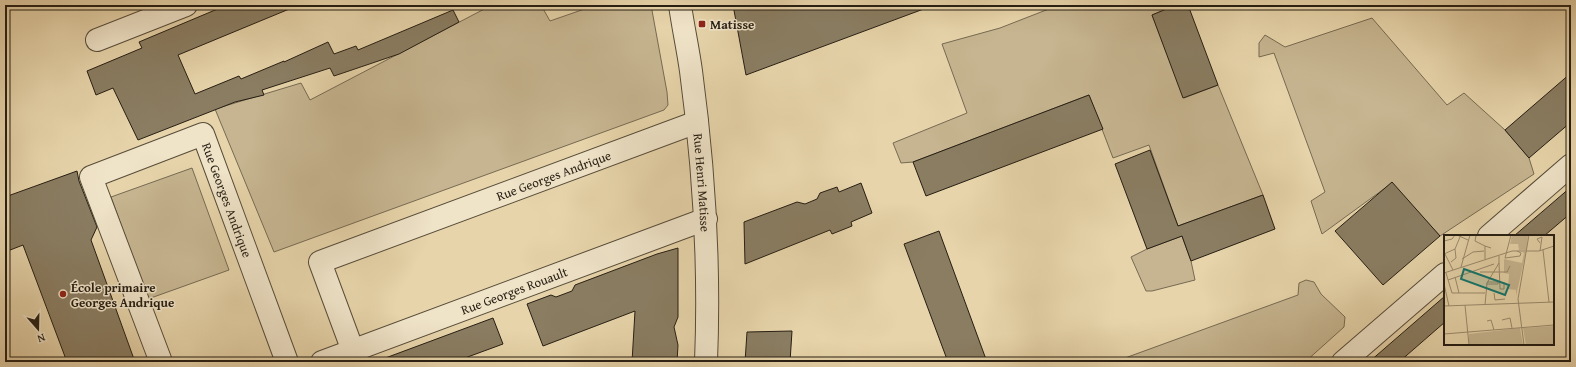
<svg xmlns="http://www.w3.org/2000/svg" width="1576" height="367" viewBox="0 0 1576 367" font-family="'Gentium Book Plus',serif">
  <rect width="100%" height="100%" fill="#e7d4aa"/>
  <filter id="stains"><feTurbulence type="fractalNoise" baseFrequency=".005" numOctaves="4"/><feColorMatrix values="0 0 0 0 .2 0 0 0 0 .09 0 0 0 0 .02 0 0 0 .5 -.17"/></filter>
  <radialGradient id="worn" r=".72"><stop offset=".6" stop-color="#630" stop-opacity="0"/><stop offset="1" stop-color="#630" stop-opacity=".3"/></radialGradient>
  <!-- green -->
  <g fill="#c6b590" stroke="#766a52">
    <path d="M492 5H541L550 21 596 5H651L667 92 668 105 664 110 274 252 215 109 301 83 310 100Z"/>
    <path d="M1059 5H1088L1090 9 1089 5H1176L1152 15 1184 98 1218 85 1263 195 1178 226 1149 145 1113 158 1089 95 913 162 901 163 893 143 967 113 942 44 1000 28Z"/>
    <path d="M1372 18 1447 105 1464 93 1505 130 1529 158 1534 174 1440 236 1392 183 1322 234 1311 201 1325 192 1274 53 1259 57V43L1265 35 1285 47Z"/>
    <path d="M192 168 229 270 148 299 111 197Z"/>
    <path d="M1182 236 1191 261 1195 280 1152 291H1146L1131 257 1147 249Z"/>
    <path d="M1306 280 1314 282 1321 294 1345 317 1344 327 1305 362H1114L1298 295 1299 283Z"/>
  </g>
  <!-- building -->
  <g fill="#8a7d62" stroke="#261e13">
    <path d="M227 5H299L178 55 195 94 239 76 241 79 284 61V62L328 42 334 54 356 46 358 50 453 10 459 22 399 54 334 76 330 68 262 90 264 95 235 102 138 140 113 88 96 95 87 71 142 48 139 42Z"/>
    <path d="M733 5H928L929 7 746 75Z"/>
    <path d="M1176 5H1188L1218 85 1183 98 1152 15Z"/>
    <path d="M1571 73V122L1529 158 1505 130Z"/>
    <path d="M1089 95 1103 129 926 196 913 162Z"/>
    <path d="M1150 150 1178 226 1263 195 1275 229 1191 261 1182 236 1147 249 1115 164Z"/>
    <path d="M77 171 79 181 97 227 91 240 135 362H67L23 245 5 252V197Z"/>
    <path d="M1392 182 1440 236 1383 285 1335 231Z"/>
    <path d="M861 183 872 213 851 222 852 226 832 234 830 230 745 264 744 222 797 202 805 204 817 199 820 193 837 187 839 192Z"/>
    <path d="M1571 187V213L1544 236H1514Z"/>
    <path d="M939 231 987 362H948L904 244Z"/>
    <path d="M678 248V317L674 327 678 345 677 362H632L635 311 543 346 527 304 551 295 556 297 572 291 575 285 657 254Z"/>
    <path d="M1445 296V322L1399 362H1369Z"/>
    <path d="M493 318 503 344 454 362H381L380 360Z"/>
    <path d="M792 331 790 362H745L747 332Z"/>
  </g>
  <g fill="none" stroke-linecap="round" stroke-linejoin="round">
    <defs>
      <g id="minor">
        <path id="s1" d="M680 5C683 27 688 49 691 71 704 168 710 264 706 362"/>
        <path d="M97 40 186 5"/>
        <path d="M1489 236 1571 165"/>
        <path id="s2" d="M353 351 320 262 697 122"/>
        <path id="s3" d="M161 362 91 177 203 134 287 362"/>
        <path id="s4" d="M322 362 706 219"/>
        <path d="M1343 362 1445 274"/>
      </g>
    </defs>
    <!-- minor casing -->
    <use href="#minor" stroke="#564c39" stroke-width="24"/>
    <!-- minor -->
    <use href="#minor" stroke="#efe3c8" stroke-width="22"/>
  </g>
  <!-- markers -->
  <g fill="#8f2418" stroke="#efe3c8" stroke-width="1.5">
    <rect x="698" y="20" width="8" height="8" rx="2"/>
    <circle cx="63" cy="294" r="4"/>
  </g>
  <g text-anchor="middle" stroke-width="3" stroke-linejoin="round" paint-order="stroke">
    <!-- poi labels -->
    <g font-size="13" font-weight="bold" fill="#261e13" stroke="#efe3c8" text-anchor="start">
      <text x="710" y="29">Matisse</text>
      <text x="71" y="292">École primaire<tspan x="71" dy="15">Georges Andrique</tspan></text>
    </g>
    <!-- street labels -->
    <g font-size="13" fill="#261e13" stroke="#efe3c8">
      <text dy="5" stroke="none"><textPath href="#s2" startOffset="344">Rue Georges Andrique</textPath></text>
      <text dy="5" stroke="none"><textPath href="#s1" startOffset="179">Rue Henri Matisse</textPath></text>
      <text dy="5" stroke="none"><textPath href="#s3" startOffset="388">Rue Georges Andrique</textPath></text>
      <text dy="5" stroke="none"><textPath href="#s4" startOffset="205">Rue Georges Rouault</textPath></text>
    </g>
  </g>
  <!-- overview -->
  <g transform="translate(1444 235)">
    <rect width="110" height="110" fill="#e7d4aa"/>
    <path d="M68 0H84L83 15H75L74 9H66ZM78 17H82L72 61V55L64 54 65 39 60 38V24L78 28 80 18ZM110 91V110H82L79 93ZM76 93 79 110H25V99Z" fill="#c6b590"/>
    <path fill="none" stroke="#9a8b6e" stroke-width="1" d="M13 0 24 5M29 0 32 1 31 6 41 11M67 0 61 23 76 21 77 18 73 16M0 6 8 4 11 0M96 8 93 4 98 2 96 16M99 15 105 67M0 19 11 14M1 19 9 35M18 24 29 17 40 16M41 24V11L47 13M7 27 12 23 11 14 16 2M55 28 56 54H60V47M17 32 26 0M36 37H63L66 31M0 38 68 16H95L110 11M2 38 8 58H15M11 42 15 58H41M4 45 50 29M43 47H57M0 49 5 71M42 49H54V47M50 58 51 65 61 64M21 70 25 110M41 70 43 48 55 28V21M0 71 110 67M58 85 66 83 68 93M43 86 47 85 50 95M0 99 110 90M80 110 74 64 85 0"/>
    <path fill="#0f766e" fill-opacity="0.15" stroke="#0f766e" stroke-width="2" d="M20 34 65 50 61 60 17 44Z"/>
    <rect width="110" height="110" fill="none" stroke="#261e13" stroke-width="2"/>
  </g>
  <!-- margin -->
  <rect width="1576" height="367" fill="none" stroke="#e7d4aa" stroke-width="20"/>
  <rect x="6" y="6" width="1564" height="355" fill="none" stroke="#261e13" stroke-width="2"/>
  <rect x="10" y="10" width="1556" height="347" fill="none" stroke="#261e13"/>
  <!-- north arrow -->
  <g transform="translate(38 329) rotate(160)" stroke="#efe3c8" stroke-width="3" paint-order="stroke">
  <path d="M0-3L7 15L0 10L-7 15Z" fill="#261e13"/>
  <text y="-6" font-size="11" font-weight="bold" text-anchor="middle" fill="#261e13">N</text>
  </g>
  <rect width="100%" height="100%" filter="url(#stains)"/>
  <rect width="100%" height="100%" fill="url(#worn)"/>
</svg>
